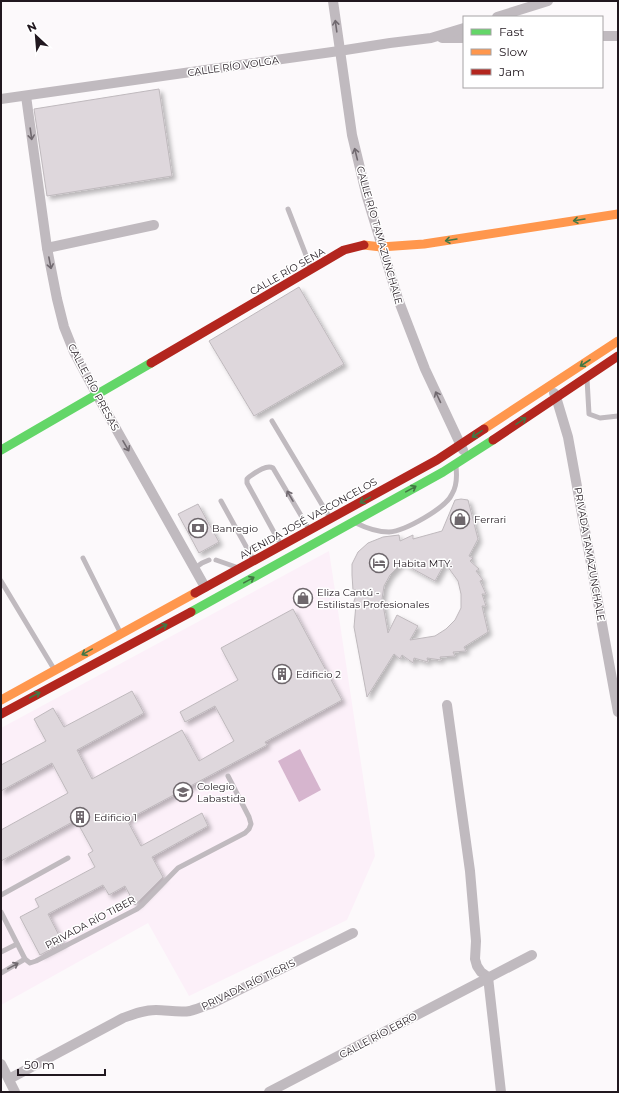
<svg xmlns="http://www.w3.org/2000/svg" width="619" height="1093" viewBox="0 0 619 1093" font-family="Montserrat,sans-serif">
  <defs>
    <filter id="shadow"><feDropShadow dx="3.5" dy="3.5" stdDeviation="2" flood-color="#0004"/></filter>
  </defs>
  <rect width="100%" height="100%" fill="#fcf9fb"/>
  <!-- built -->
  <path fill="#fcf0f9" d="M329 551 375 856 347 920 189 996 148 923 1 1005V728Z"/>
  <!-- water -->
  <path fill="#d6b5ce" d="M300 749 321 790 299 802 278 761Z"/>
  <!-- building -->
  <g fill="#ded7dc" stroke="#bfb9bd" fill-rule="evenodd" filter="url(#shadow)">
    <path d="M159 89 172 176 47 196 34 109Z"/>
    <path d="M299 287 344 364 254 416 209 341Z"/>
    <path d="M461 499 468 500 478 539 469 556 473 558 470 561 479 569 476 571 483 580 480 581 486 594H482L486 606H482L488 632 464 647 466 651 453 652 455 656 440 657 441 660 427 658 428 662 414 658 413 663 402 655 400 659 394 654 367 697 354 627 356 604H353L358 590H353L352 575V564L358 552 368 543 383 537 399 535 400 541 413 535V539L442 531 455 500ZM402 563 435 581 445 563 458 581 461 594V608L455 620 446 629 435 636 410 640 418 626 397 615 388 633 382 599 384 586 390 575Z"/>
    <path d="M198 504 219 542 199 553 178 514Z"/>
    <path d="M293 609 342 700 265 742 267 745 127 820 141 846 202 813 208 826 152 857 163 877 135 905 125 886 109 895 103 885 48 914 63 943 40 955 20 917 39 907 35 899 95 867 88 854 93 851 76 820 1 861V830L68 793 52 763 1 791V765L46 741 34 719 53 708 64 727 132 691 144 713 77 750 92 779 182 730 199 761 234 741 215 706 185 722 180 712 238 680 221 648Z"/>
  </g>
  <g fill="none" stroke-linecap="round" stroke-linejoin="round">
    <!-- lane -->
    <g stroke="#c0babf" stroke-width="5">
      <path d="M288 209 311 268"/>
      <path d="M587 379 589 414 600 418 618 416"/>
      <path d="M272 421 330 518"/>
      <path d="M221 501 253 559"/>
      <path d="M356 523C366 528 378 532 389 532 405 531 446 508 452 494 457 486 457 476 456 467"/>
      <path d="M281 545 247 483V479L249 477C255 473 266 464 273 468L309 529"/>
      <path d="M83 558 120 632"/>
      <path d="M216 560 236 567"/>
      <path d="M195 568 202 563 209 560"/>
      <path d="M1 581 54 669"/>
      <path d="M1 895 68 858"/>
      <path d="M1 912 25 959 30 963 36 961 137 909 142 905 178 868 245 833 249 829 251 824 249 817 228 776"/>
      <path d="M1 952 17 944"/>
      <path d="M1 973 25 959"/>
    </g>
    <!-- street -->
    <g stroke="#c0babf" stroke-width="10">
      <path d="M333 1 352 135 367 197 398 299 425 369 463 450"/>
      <path d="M497 17 548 1"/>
      <path d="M602 36H618"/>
      <path d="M442 38H464"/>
      <path d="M26 96 47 248 57 299 64 327 74 352 97 395 205 587"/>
      <path d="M1 99 339 51 390 43 431 38 464 28"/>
      <path d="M47 248 154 225"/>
      <path d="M554 393 556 397 568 437 618 712"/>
      <path d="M447 705 470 871 476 941 475 959 477 966 481 972 488 977"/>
      <path d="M488 977 501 1092"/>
      <path d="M1 1064 15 1092"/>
      <path d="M9 1079 123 1018C134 1014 144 1010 156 1010 167 1010 179 1013 190 1011 197 1009 204 1006 211 1004L353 933"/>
      <path d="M269 1092 532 955"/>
    </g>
    <!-- fast -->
    <g stroke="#63d668" stroke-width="9">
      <path d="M1 450 151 363"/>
      <path d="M191 612 443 472 493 440"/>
    </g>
    <!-- slow -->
    <g stroke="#ff974d" stroke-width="9">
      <path d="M364 245 381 247 424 244 618 214"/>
      <path d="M484 429 618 341"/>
      <path d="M1 700 195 593"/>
    </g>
    <!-- jam -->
    <g stroke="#b3261e" stroke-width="9">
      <path d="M151 363 344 250 364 245"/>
      <path d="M493 440 618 356"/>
      <path d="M195 593 437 460 484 429"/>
      <path d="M1 714 191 612"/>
    </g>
  </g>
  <!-- one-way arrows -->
  <defs><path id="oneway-shaft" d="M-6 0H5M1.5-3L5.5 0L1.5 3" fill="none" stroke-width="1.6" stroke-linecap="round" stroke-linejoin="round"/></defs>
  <g stroke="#70696f">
    <use href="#oneway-shaft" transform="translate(336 26) rotate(-98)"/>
    <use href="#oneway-shaft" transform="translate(31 134) rotate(82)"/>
    <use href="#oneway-shaft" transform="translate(356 154) rotate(-104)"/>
    <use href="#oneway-shaft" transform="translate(50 263) rotate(79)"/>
    <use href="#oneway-shaft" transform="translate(438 397) rotate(-115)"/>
    <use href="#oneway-shaft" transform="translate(126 446) rotate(60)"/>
    <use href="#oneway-shaft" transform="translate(290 496) rotate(-120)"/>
    <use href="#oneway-shaft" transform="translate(13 966) rotate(-29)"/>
  </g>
  <g stroke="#427744">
    <use href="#oneway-shaft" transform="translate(579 220) rotate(171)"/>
    <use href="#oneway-shaft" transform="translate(451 240) rotate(171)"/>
    <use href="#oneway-shaft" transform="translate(585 363) rotate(147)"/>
    <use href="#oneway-shaft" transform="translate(521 421) rotate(-34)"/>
    <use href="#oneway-shaft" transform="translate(477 434) rotate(147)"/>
    <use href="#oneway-shaft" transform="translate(411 489) rotate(-29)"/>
    <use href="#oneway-shaft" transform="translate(365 500) rotate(151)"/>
    <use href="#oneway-shaft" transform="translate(249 580) rotate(-29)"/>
    <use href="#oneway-shaft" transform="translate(162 627) rotate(-28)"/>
    <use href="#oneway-shaft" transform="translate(87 652) rotate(151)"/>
    <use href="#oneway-shaft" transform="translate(35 695) rotate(-28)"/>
  </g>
  <!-- icons -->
  <defs>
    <symbol id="shop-ring" viewBox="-11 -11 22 22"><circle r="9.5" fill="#fff" stroke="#6e676c" stroke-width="1.5"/><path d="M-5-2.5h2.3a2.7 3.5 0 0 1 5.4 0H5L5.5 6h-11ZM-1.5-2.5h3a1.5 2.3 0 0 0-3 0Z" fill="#6e676c"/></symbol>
    <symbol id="bank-ring" viewBox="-11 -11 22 22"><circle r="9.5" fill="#fff" stroke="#6e676c" stroke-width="1.5"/><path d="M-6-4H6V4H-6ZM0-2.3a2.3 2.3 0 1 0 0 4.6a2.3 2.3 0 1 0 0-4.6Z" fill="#6e676c"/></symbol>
    <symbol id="hotel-ring" viewBox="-11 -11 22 22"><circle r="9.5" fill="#fff" stroke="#6e676c" stroke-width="1.5"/><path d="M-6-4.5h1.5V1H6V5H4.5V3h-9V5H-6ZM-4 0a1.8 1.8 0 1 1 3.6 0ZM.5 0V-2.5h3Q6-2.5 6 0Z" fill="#6e676c"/></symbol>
    <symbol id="building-ring" viewBox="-11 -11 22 22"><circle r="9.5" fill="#fff" stroke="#6e676c" stroke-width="1.5"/><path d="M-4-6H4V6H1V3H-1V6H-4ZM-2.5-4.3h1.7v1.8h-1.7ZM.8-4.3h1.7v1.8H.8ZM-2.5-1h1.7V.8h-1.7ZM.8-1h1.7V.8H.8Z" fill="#6e676c"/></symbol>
    <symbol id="school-ring" viewBox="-11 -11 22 22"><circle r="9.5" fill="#fff" stroke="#6e676c" stroke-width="1.5"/><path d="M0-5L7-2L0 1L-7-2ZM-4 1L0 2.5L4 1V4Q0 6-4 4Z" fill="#6e676c"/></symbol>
  </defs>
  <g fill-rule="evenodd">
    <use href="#shop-ring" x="449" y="508" width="22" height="22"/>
    <use href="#bank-ring" x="187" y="517" width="22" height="22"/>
    <use href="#hotel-ring" x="368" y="552" width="22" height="22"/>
    <use href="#shop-ring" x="292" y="587" width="22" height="22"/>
    <use href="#building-ring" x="271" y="663" width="22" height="22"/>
    <use href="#school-ring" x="172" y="781" width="22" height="22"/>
    <use href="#building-ring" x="69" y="806" width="22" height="22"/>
  </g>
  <g text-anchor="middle" stroke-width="3" stroke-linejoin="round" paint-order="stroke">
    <!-- street labels -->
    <g font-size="10" fill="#21181f" stroke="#fff">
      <text transform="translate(233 66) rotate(-8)" y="4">CALLE RÍO VOLGA</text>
      <text transform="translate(380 235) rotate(74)" y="4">CALLE RÍO TAMAZUNCHALE</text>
      <text transform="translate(287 271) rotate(-30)" y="4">CALLE RÍO SENA</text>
      <text transform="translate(94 387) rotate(62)" y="4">CALLE RÍO PRESAS</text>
      <text transform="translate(308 518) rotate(-29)" y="4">AVENIDA JOSÉ VASCONCELOS</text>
      <text transform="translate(590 554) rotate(80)" y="4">PRIVADA TAMAZUNCHALE</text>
      <text transform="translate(90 922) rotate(-28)" y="4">PRIVADA RÍO TIBER</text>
      <text transform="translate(248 984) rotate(-26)" y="4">PRIVADA RÍO TIGRIS</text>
      <text transform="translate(378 1035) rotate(-28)" y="4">CALLE RÍO EBRO</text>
    </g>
    <!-- poi labels -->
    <g font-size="10" fill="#21181f" stroke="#fff" text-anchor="start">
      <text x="474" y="523">Ferrari</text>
      <text x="212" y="532">Banregio</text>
      <text x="393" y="567">Habita MTY.</text>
      <text x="317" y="596">Eliza Cantú -<tspan x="317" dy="12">Estilistas Profesionales</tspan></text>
      <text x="296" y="678">Edificio 2</text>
      <text x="197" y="790">Colegio<tspan x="197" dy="12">Labastida</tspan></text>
      <text x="94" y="821">Edificio 1</text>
    </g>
  </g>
  <!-- border -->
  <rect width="619" height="1093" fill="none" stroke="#21181f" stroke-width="4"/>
  <!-- legend -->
  <rect x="463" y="16" width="140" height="72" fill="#ffffff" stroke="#a6a3a5"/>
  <rect x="471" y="29" width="20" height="6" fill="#63d668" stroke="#a6a3a5"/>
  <text x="499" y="36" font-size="12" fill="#21181f">Fast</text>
  <rect x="471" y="49" width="20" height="6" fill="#ff974d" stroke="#a6a3a5"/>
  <text x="499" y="56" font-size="12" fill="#21181f">Slow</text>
  <rect x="471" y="69" width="20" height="6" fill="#b3261e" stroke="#a6a3a5"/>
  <text x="499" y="76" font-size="12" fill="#21181f">Jam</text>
  <!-- north arrow -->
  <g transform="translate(36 36) rotate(334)" stroke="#ffffff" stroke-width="3" paint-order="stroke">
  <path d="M0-3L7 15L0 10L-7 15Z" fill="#21181f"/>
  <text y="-6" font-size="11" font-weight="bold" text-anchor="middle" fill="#21181f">N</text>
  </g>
  <!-- scale -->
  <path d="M18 1069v6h87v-6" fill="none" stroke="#21181f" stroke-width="2"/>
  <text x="24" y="1069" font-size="12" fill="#21181f" stroke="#ffffff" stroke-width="3" paint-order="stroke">50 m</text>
</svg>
